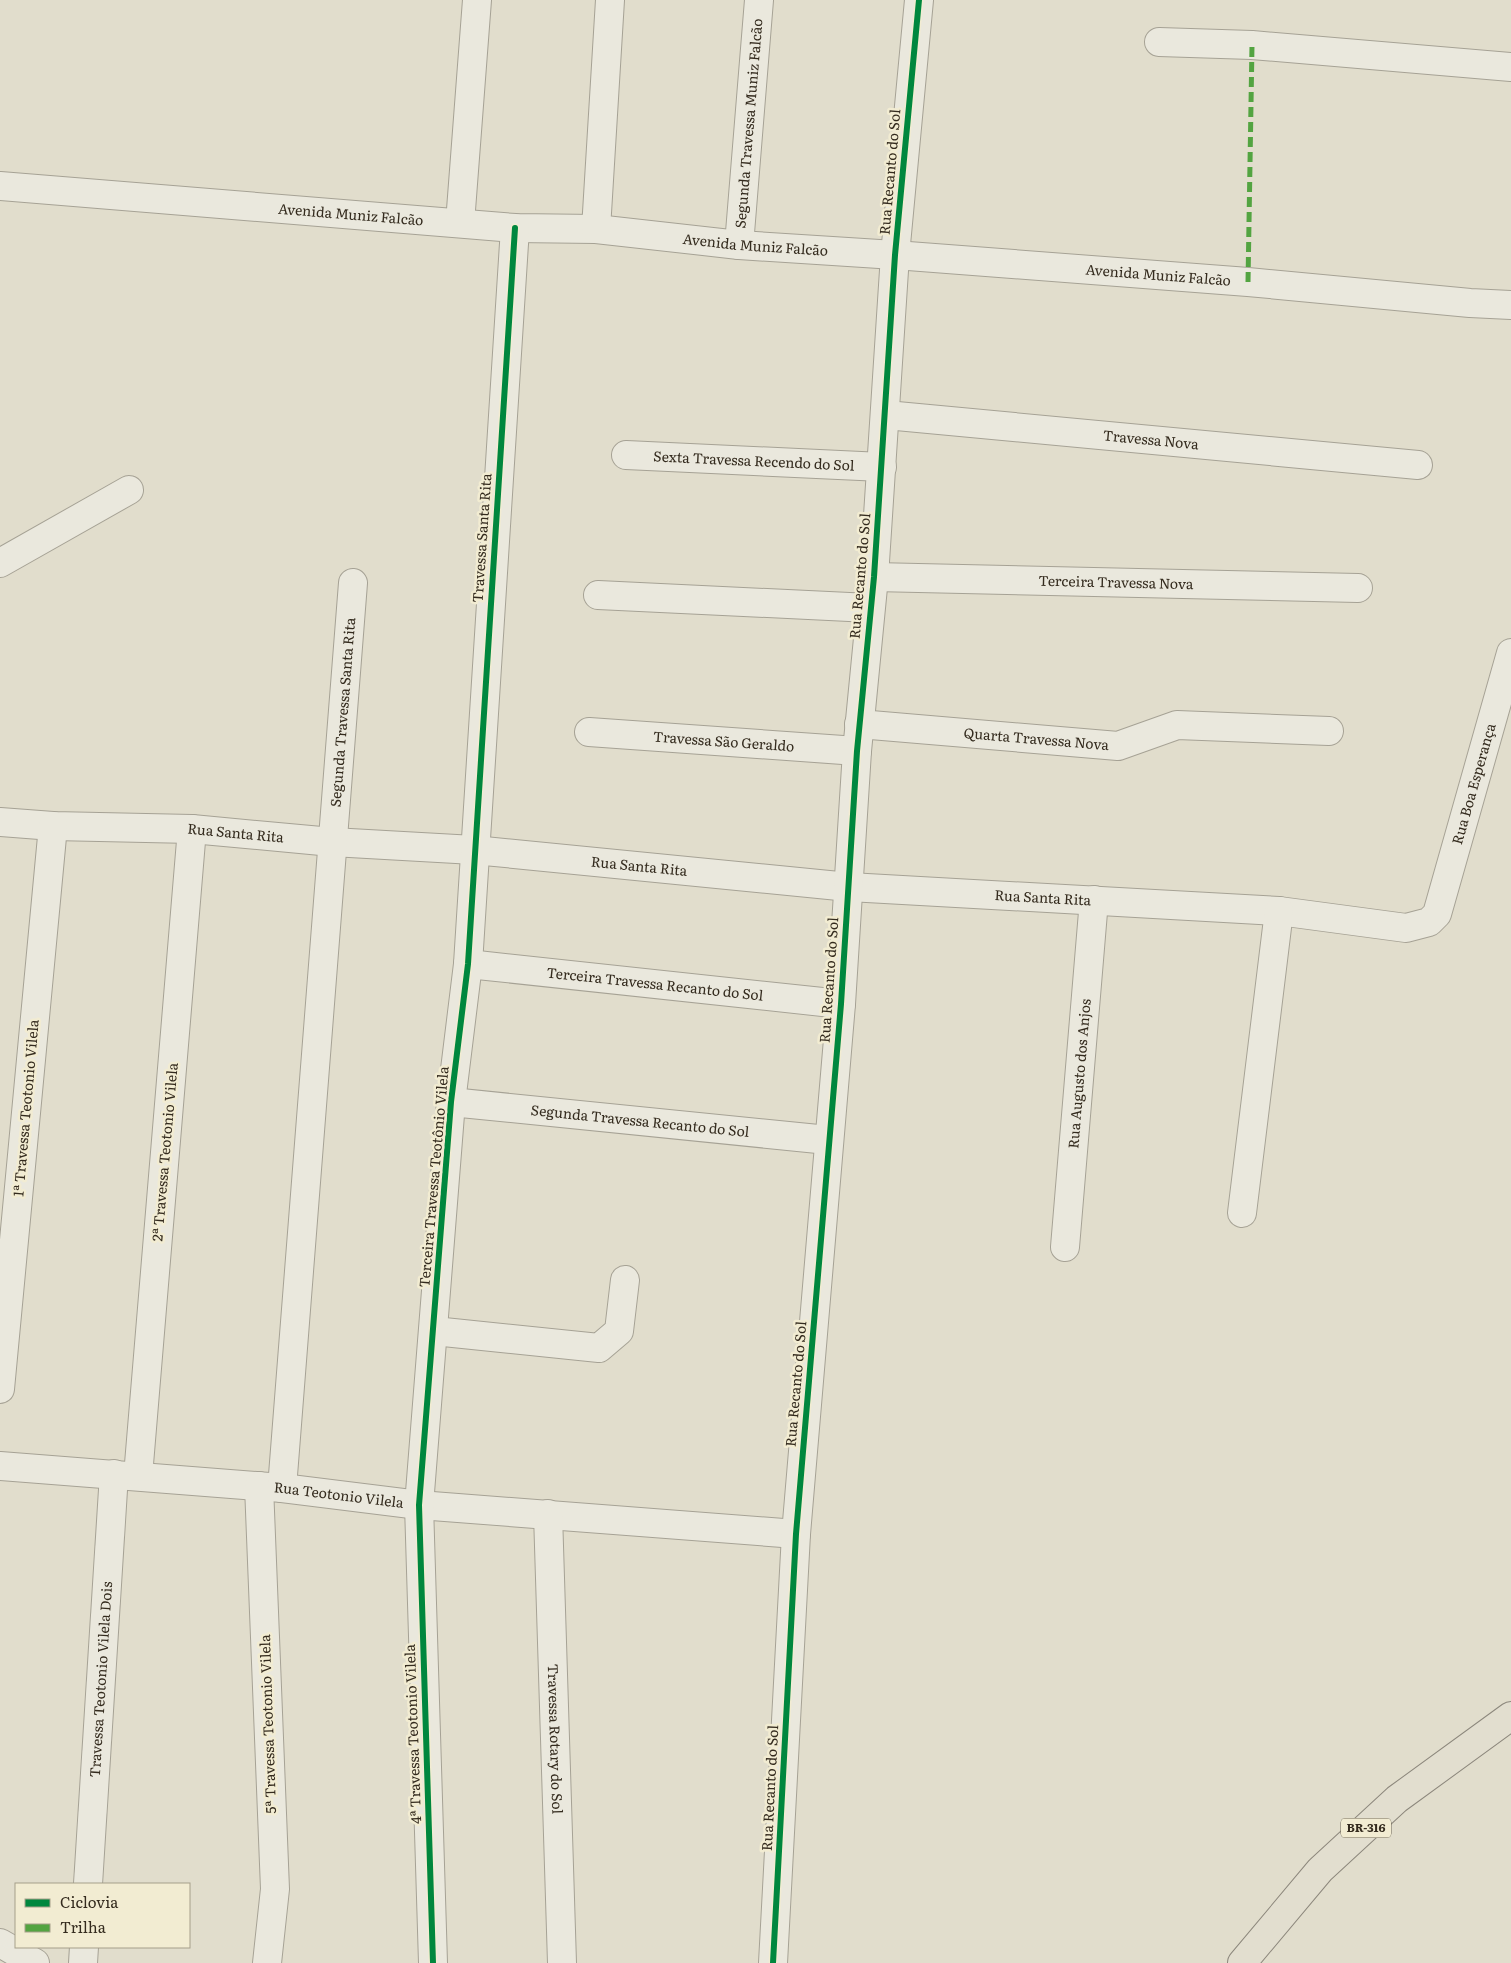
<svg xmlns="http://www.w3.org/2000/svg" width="1511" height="1963" viewBox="0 0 1511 1963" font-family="Literata,serif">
  <rect width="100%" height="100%" fill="#e1ddcc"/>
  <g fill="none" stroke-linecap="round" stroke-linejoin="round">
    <defs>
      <g id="minor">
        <path d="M1159 42 1252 45 1511 67"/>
        <path id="s1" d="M0 186 515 228 596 229 739 245 895 255 1248 282 1470 303 1511 305"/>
        <path d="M460 223 477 0"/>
        <path d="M596 229 610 0"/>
        <path id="s2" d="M739 245 759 0"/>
        <path id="s3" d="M886 415 1418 465"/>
        <path id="s4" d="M626 455 882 467"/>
        <path d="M0 563 129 490"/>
        <path id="s5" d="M874 577 1358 588"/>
        <path d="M598 595 870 608"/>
        <path id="s6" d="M859 724 1118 746 1177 725 1329 731"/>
        <path id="s7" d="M589 732 857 751"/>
        <path id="s8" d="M0 822 53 826 192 829 332 842 474 850 849 887 1279 911 1406 928 1429 922 1437 914 1511 653"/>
        <path id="s9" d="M468 964 841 1004"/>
        <path id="s10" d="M451 1102 828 1140"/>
        <path d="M1242 1213 1279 911"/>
        <path id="s11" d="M1065 1247 1094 900"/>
        <path d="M434 1331 599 1348 619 1331 625 1280"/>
        <path d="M0 1389 53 826"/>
        <path id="s12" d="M0 1466 282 1488 419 1505 796 1534"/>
        <path d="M138 1476 192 829"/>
        <path d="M259 1486 275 1889 267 1963"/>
        <path id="s13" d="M282 1488 353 583"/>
        <path id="s14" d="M548 1514 562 1963"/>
        <path id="s15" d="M88 1884 114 1474"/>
        <path d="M0 1943 35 1963"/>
        <path d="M83 1963 84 1947"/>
        <path d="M433 1963 419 1505 451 1102 468 964 515 228"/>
        <path d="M773 1963 796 1534 841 1004 857 751 874 577 895 255 919 0"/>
      </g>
      <path id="major" d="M1242 1963 1320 1870 1397 1799 1511 1716"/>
    </defs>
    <!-- minor casing -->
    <use href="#minor" stroke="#a6a295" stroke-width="30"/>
    <!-- major casing -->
    <use href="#major" stroke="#8c877c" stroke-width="30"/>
    <!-- minor -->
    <use href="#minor" stroke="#eae8dd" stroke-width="28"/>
    <!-- major -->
    <use href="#major" stroke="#e2decf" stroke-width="28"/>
    <!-- quiet -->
    <path stroke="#53a441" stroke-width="5" stroke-dasharray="10 5" stroke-linecap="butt" d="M1248 282 1252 45"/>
    <defs>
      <g id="cycleway">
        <path d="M433 1963 419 1505 451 1102 468 964 515 228"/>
        <path d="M773 1963 796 1534 841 1004 857 751 874 577 895 255 919 0"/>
      </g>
    </defs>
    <!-- cycleway casing -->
    <use href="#cycleway" stroke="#f2ecd2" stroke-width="9"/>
    <!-- cycleway -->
    <use href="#cycleway" stroke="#00873e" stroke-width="6"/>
  </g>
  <g text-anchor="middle" stroke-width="5" stroke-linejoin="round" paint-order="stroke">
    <!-- shield labels -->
    <rect fill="#f2ecd2" stroke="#6d6554" stroke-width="1" x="1341" y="1818.5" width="50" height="19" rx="4"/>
    <g font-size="12" font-weight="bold" fill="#342b1e">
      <text x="1366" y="1832">BR-316</text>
    </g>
    <!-- street labels -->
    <g font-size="14" fill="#342b1e" stroke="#f2ecd2">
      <text dy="5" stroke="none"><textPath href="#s2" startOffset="122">Segunda Travessa Muniz Falcão</textPath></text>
      <text transform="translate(890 172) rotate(-85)" y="5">Rua Recanto do Sol</text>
      <text dy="5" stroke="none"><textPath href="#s1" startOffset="352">Avenida Muniz Falcão</textPath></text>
      <text dy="5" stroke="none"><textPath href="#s1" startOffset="758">Avenida Muniz Falcão</textPath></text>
      <text dy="5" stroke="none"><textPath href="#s1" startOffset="1162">Avenida Muniz Falcão</textPath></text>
      <text dy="5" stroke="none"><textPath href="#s3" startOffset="266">Travessa Nova</textPath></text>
      <text dy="5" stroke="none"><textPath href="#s4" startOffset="128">Sexta Travessa Recendo do Sol</textPath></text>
      <text transform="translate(482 538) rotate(-86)" y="5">Travessa Santa Rita</text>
      <text transform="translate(860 576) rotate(-85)" y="5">Rua Recanto do Sol</text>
      <text dy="5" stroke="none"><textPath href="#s5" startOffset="242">Terceira Travessa Nova</textPath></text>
      <text dy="5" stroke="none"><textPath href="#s13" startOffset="778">Segunda Travessa Santa Rita</textPath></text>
      <text dy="5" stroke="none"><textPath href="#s6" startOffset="178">Quarta Travessa Nova</textPath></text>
      <text dy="5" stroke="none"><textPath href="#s7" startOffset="135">Travessa São Geraldo</textPath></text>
      <text dy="5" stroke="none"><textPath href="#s8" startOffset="1581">Rua Boa Esperança</textPath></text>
      <text dy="5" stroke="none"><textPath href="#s8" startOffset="236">Rua Santa Rita</textPath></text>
      <text dy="5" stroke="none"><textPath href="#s8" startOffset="641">Rua Santa Rita</textPath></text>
      <text dy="5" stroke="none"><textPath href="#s8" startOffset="1046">Rua Santa Rita</textPath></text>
      <text transform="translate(829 980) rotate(-86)" y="5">Rua Recanto do Sol</text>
      <text dy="5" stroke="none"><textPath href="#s9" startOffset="188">Terceira Travessa Recanto do Sol</textPath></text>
      <text dy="5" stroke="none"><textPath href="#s11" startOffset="174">Rua Augusto dos Anjos</textPath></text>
      <text transform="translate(26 1108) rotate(-85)" y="5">1ª Travessa Teotonio Vilela</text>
      <text dy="5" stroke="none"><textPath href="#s10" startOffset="190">Segunda Travessa Recanto do Sol</textPath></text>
      <text transform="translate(165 1152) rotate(-85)" y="5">2ª Travessa Teotonio Vilela</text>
      <text transform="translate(434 1177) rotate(-85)" y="5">Terceira Travessa Teotônio Vilela</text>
      <text transform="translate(796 1384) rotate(-85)" y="5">Rua Recanto do Sol</text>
      <text dy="5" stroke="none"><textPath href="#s12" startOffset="340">Rua Teotonio Vilela</textPath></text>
      <text dy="5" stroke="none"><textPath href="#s15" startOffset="205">Travessa Teotonio Vilela Dois</textPath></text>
      <text transform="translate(268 1724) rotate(-92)" y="5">5ª Travessa Teotonio Vilela</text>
      <text transform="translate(413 1734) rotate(-92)" y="5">4ª Travessa Teotonio Vilela</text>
      <text dy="5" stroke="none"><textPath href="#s14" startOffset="225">Travessa Rotary do Sol</textPath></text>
      <text transform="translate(770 1788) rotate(-87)" y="5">Rua Recanto do Sol</text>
    </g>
  </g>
  <!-- legend -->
  <rect x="15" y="1883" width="175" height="65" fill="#f2ecd2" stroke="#a69f8a"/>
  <rect x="25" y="1899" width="25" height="8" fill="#00873e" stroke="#a69f8a"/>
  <text x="60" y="1908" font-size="15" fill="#342b1e">Ciclovia</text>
  <rect x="25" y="1924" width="25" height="8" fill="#53a441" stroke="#a69f8a"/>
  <text x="60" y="1933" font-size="15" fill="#342b1e">Trilha</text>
</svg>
